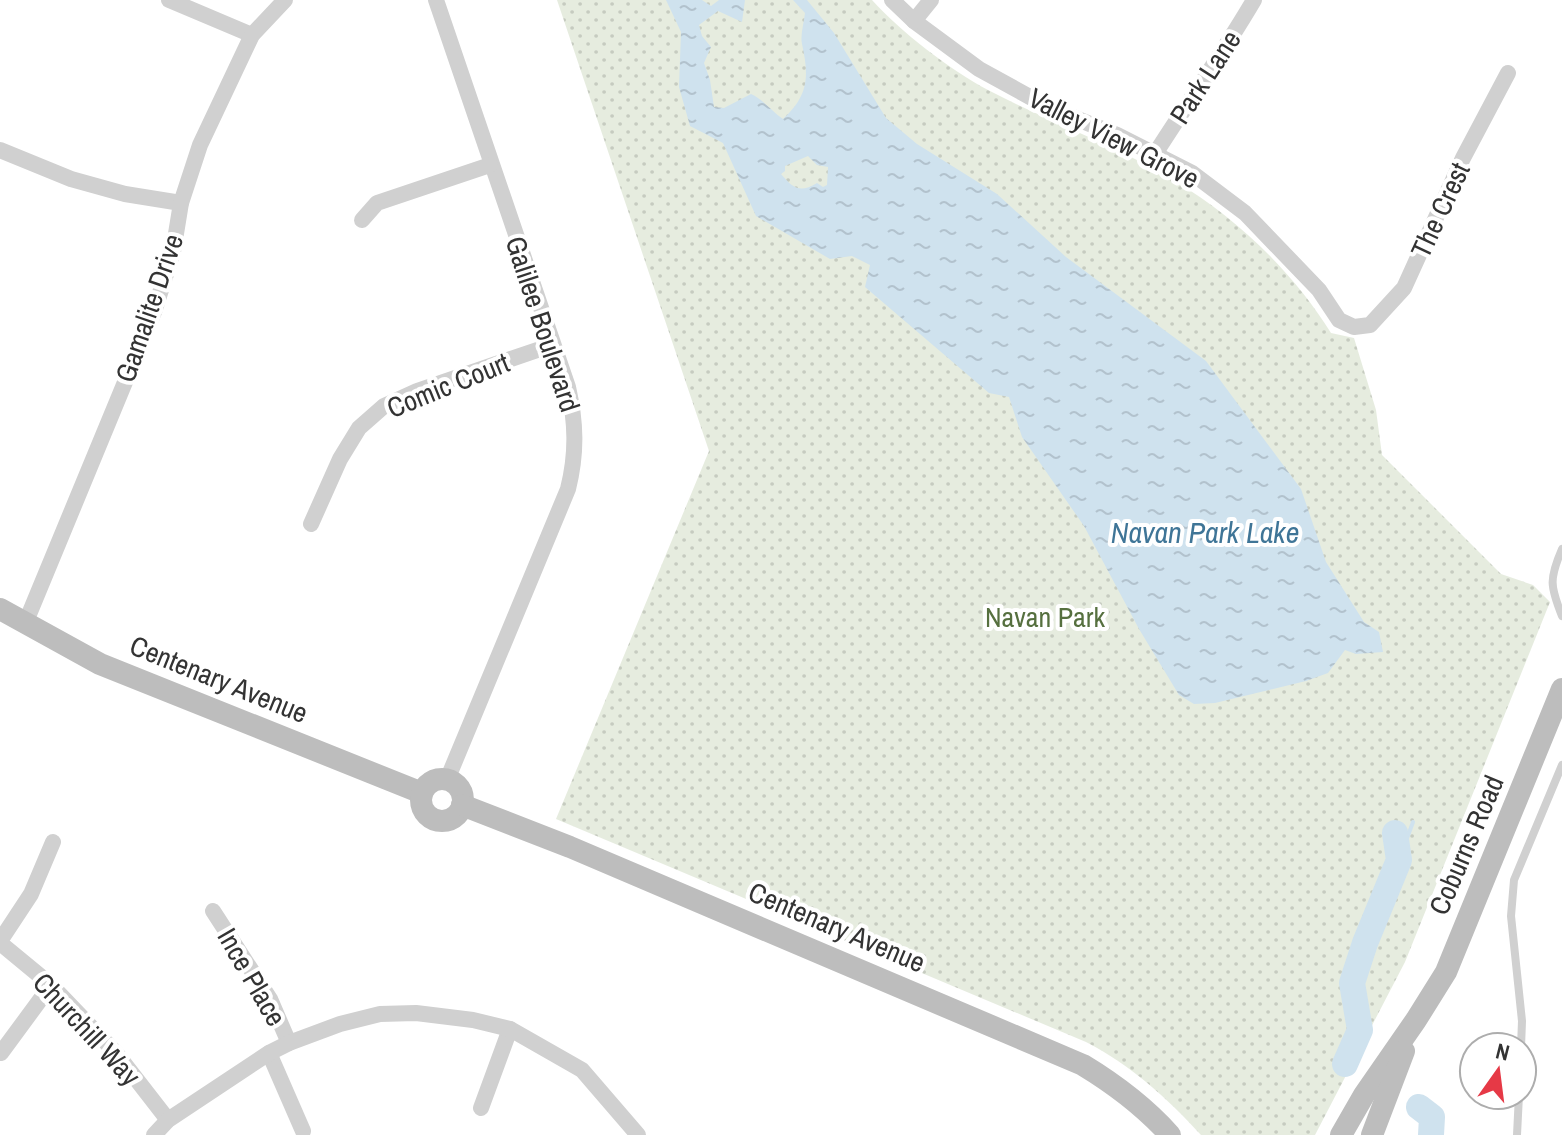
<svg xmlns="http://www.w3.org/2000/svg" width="1562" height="1135" viewBox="0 0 1562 1135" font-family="'Archivo Narrow',sans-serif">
  <defs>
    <pattern id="grass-dots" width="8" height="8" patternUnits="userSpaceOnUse" patternTransform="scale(2)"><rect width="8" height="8" fill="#e6ecdf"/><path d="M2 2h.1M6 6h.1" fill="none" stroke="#c6cbc0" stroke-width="1.8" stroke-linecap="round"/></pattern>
    <pattern id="water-ripples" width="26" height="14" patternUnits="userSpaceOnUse" patternTransform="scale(2)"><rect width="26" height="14" fill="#cfe2ee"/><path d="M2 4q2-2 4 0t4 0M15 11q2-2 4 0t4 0" fill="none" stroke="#b2c2cd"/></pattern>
  </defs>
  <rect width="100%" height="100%" fill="#fff"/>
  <!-- grass -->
  <path fill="url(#grass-dots)" d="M557 0H872C902 33 949 69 988 90 1049 122 1116 145 1175 181 1237 218 1293 272 1331 333L1354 338 1376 410 1382 455 1501 574 1533 585 1550 602 1405 962 1315 1135H1201C1166 1097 1132 1066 1086 1042L556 819 709 451Z"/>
  <!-- water -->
  <path fill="url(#water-ripples)" fill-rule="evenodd" d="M666 0H702L711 6 719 0H745L742 22 718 11 699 25 702 36 711 47 704 63 710 80 714 107 724 108 751 94C764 100 771 111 783 119 809 95 809 76 802 44 800 35 804 23 805 13L793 0H807L834 33 886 118 917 144 997 194 1066 257 1206 361 1301 489 1326 562 1364 622 1379 632 1383 652 1356 654 1345 650 1328 673 1306 681 1215 703 1194 704 1179 695 1139 629 1084 526 1022 437 1009 397 989 393 865 287 870 265 852 256 830 259 756 216 723 143 690 126 679 87 681 32ZM808 156 817 165 828 167 827 185 823 187 817 183C799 194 792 187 781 174L785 171V166Z"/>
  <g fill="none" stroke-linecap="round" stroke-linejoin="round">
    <!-- stream -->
    <path stroke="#cfe2ee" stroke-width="4" d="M1399 860 1413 822"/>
    <!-- river -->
    <g stroke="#cfe2ee" stroke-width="26">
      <path d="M1345 1064 1360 1030 1352 983 1365 943 1399 860 1395 833"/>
      <path d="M1419 1107 1432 1117 1431 1135"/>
    </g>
    <!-- lane -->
    <g stroke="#d0d0d0" stroke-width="8">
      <path d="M1562 549C1549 579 1550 586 1562 616"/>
      <path d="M1521 1047 1522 1021 1511 916 1514 880 1562 765"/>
      <path d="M1517 1135 1519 1095"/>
    </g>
    <!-- street -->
    <g stroke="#d0d0d0" stroke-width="16">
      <path d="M169 0 252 35"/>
      <path d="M436 0 568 387C576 422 577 453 568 489L447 780"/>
      <path d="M892 0 914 21 979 69 1048 107 1117 135 1192 173 1245 213 1319 290 1339 320 1354 327 1370 325 1404 288 1463 158 1508 73"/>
      <path d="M914 21 931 0"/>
      <path d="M0 150 71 179 125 194 181 203"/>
      <path d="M1155 154C1188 102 1223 53 1254 0"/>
      <path d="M362 220 377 203 490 165"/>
      <path d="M311 524 340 459 359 428 384 406 417 391 552 345"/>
      <path d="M25 624 154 312 173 252 181 203 200 145 252 35 285 0"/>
      <path d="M213 911 270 999 289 1043"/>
      <path d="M0 941 31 894 53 842"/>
      <path d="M0 943 51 985 116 1053 168 1120"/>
      <path d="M1 1053 51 985"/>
      <path d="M269 1053 303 1131"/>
      <path d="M481 1108 510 1029"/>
      <path d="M154 1135 168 1120 269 1053 289 1043 340 1024 380 1014 416 1013 473 1020 510 1029 582 1070 638 1135"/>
    </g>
    <!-- secondary -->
    <g stroke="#bdbdbd" stroke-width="22">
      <path d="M0 609 100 664 422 793"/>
      <circle cx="442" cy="800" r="21"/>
      <path d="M462 805 570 847 1083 1065C1116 1085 1144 1106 1170 1135"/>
      <path d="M1341 1135 1364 1095 1416 1020 1446 972 1562 689"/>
      <path d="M1372 1135 1404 1051"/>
    </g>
  </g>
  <g text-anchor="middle" stroke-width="8" stroke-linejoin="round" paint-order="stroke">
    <!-- street labels -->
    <g font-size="28" fill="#333" stroke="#fff">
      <text transform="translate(1205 77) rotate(-57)" y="10">Park Lane</text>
      <text transform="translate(1114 138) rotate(27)" y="10">Valley View Grove</text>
      <text transform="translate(1440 210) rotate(-65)" y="10">The Crest</text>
      <text transform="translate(149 308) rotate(-71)" y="10">Gamalite Drive</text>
      <text transform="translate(543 324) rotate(72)" y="10">Galilee Boulevard</text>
      <text transform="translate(448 385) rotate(-22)" y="10">Comic Court</text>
      <text transform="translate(219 679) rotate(22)" y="10">Centenary Avenue</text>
      <text transform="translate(1466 845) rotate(-67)" y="10">Coburns Road</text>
      <text transform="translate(837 927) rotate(23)" y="10">Centenary Avenue</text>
      <text transform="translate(252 977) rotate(60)" y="10">Ince Place</text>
      <text transform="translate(87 1029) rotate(47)" y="10">Churchill Way</text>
    </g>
    <!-- park labels -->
    <g font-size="28" fill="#56703f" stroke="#fff">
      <text x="1045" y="627">Navan Park</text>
    </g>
    <!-- water labels -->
    <g font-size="30" font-style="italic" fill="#3f7597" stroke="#fff">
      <text x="1205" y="543">Navan Park Lake</text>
    </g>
  </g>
  <!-- north arrow -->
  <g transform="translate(1498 1071) rotate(14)"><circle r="38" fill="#ffffff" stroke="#adadad" stroke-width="2"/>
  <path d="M0-6L14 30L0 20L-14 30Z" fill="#e63946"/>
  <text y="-12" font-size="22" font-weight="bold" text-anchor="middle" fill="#333333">N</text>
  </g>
</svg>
